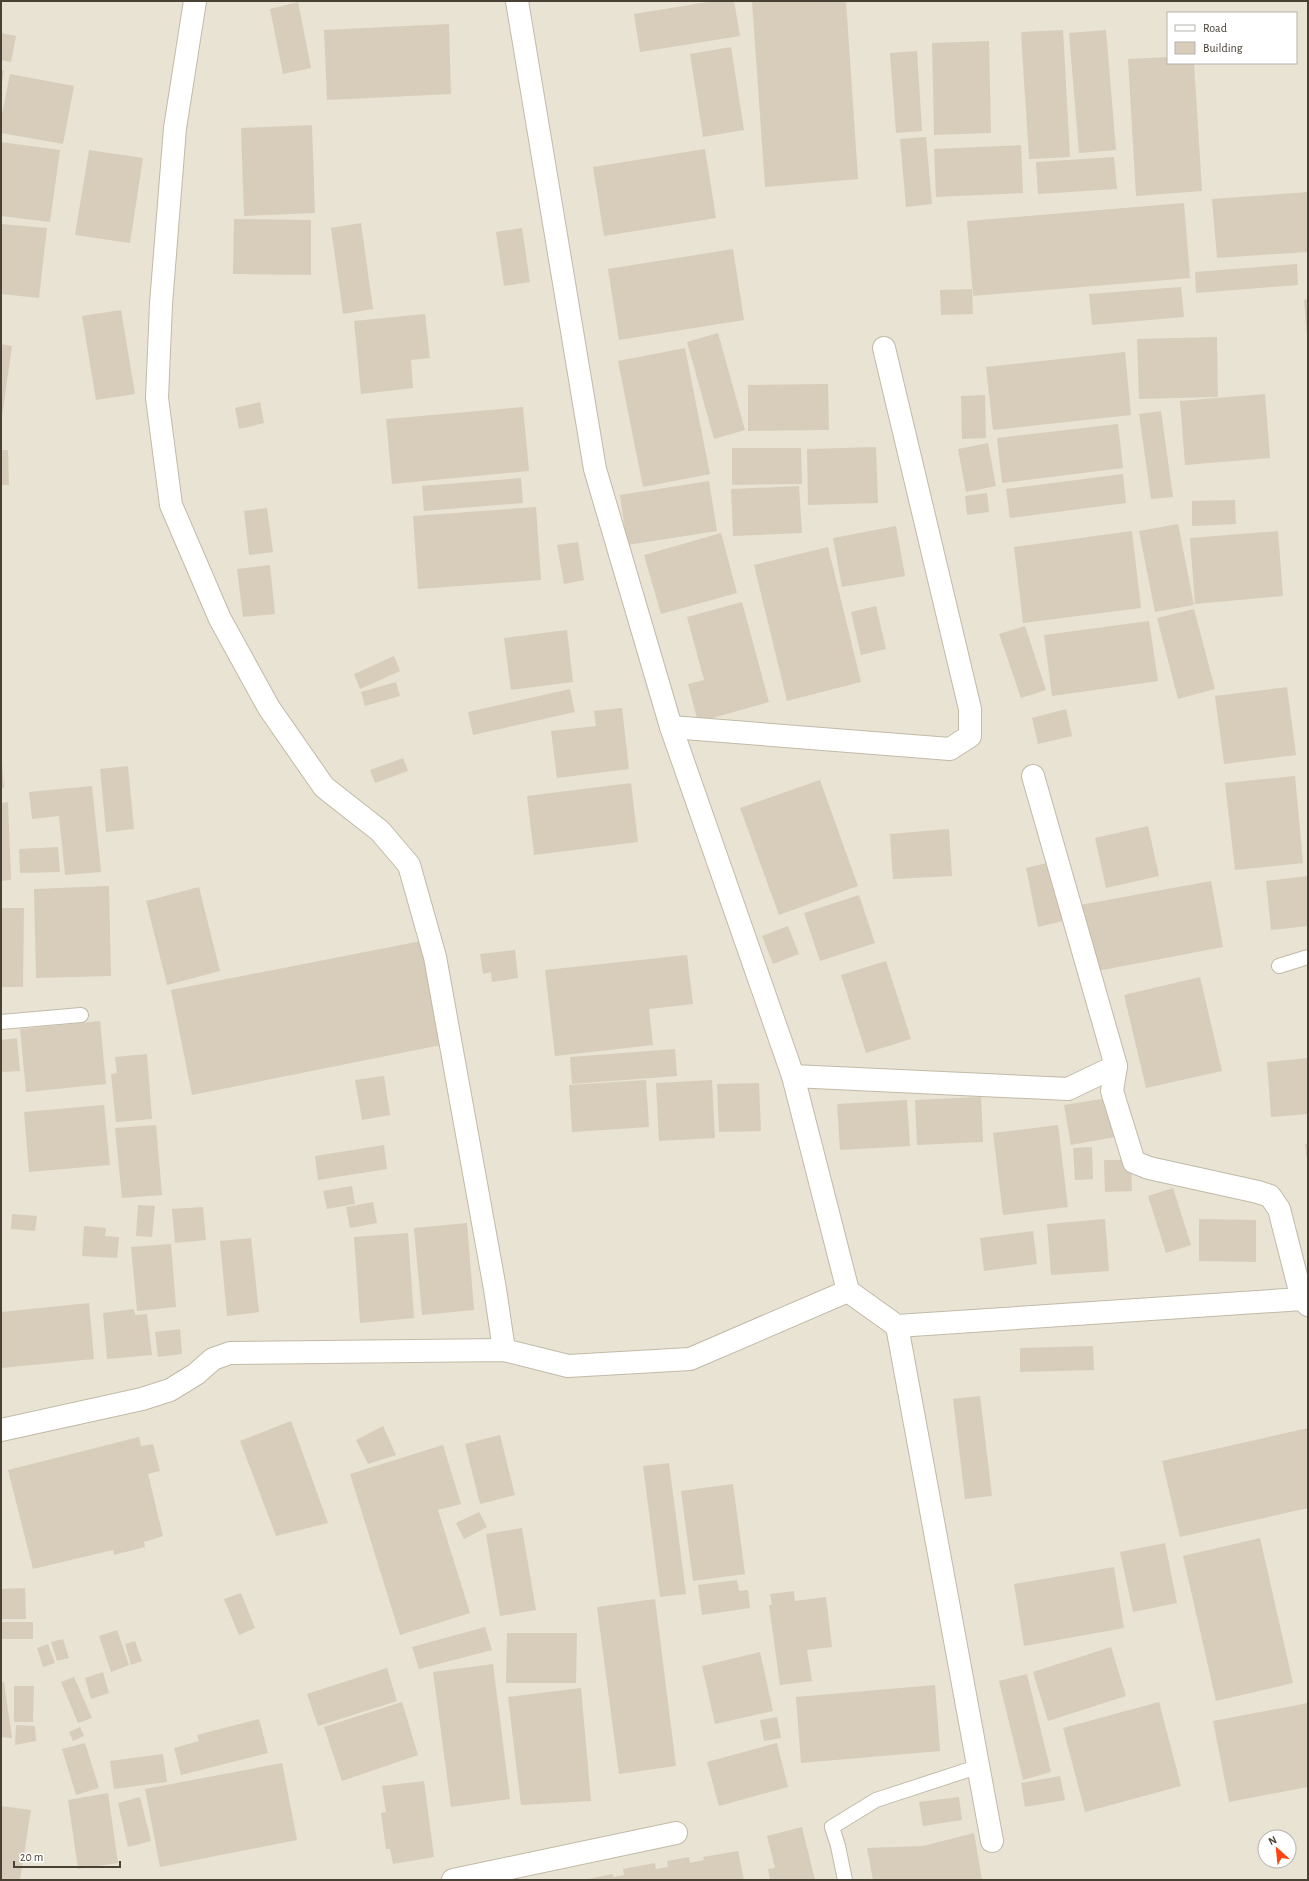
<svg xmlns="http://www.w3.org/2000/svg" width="1309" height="1881" viewBox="0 0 1309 1881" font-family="'Alegreya Sans',sans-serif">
  <rect width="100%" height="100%" fill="#f5f1e6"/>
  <!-- residential -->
  <path fill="#e9e3d3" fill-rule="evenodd" d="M1 1H1308V1880H1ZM1168 13H1296V63H1168ZM1265 1837H1289V1861H1265Z"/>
  <!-- building -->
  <g fill="#d7cdba">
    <path d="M714 1H734L740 36 640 52 634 14Z"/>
    <path d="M752 1H846L858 179 765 187Z"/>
    <path d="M298 2 311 68 283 74 270 9Z"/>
    <path d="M449 24 451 94 327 100 324 30Z"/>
    <path d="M1063 30 1070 157 1029 159 1021 32Z"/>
    <path d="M1106 30 1116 150 1079 153 1069 33Z"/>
    <path d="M1 33 16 36 11 62 1 60Z"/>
    <path d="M989 41 991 133 934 135 932 43Z"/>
    <path d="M731 47 744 130 703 137 690 54Z"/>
    <path d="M917 51 922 131 896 133 890 53Z"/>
    <path d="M1168 57V63H1194L1202 191 1136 196 1128 59Z"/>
    <path d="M1 70 4 71 2 82 1 81Z"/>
    <path d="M10 74 74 86 63 144 1 133V119Z"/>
    <path d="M312 125 315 213 244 216 241 128Z"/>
    <path d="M926 137 932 204 906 207 900 139Z"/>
    <path d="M1 142 60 150 50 222 1 216Z"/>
    <path d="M1021 145 1023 193 936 197 934 149Z"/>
    <path d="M705 149 716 218 604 236 593 167Z"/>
    <path d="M89 150 143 158 130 243 75 235Z"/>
    <path d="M1114 157 1117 189 1038 194 1036 162Z"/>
    <path d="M1308 192V252L1217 258 1212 199Z"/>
    <path d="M1184 203 1190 278 973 296 967 221Z"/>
    <path d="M234 219 311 220V275L233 274Z"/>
    <path d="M361 223 373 309 343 314 331 228Z"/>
    <path d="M1 224 47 228 39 298 1 294Z"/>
    <path d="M522 228 530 282 504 286 496 232Z"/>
    <path d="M733 249 744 320 619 340 608 269Z"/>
    <path d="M1297 264 1298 285 1196 293 1195 272Z"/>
    <path d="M1181 287 1184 317 1092 325 1089 294Z"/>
    <path d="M972 289 973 314 941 315 940 290Z"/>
    <path d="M1308 299V336H1307L1304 300Z"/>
    <path d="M121 310 135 394 96 400 82 316Z"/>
    <path d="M425 314 430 358 411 360 413 388 361 394 354 321Z"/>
    <path d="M718 333 745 430 714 439 687 342Z"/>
    <path d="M1217 337 1218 397 1139 399 1137 339Z"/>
    <path d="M1 344 12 346 2 416H1Z"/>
    <path d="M685 348 710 474 643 487 618 361Z"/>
    <path d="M1125 352 1131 415 993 430 986 367Z"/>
    <path d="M828 384 829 430 748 431V385Z"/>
    <path d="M1265 394 1270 458 1185 465 1180 401Z"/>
    <path d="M985 395 986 438 962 439 961 396Z"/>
    <path d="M260 402 264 423 239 429 235 408Z"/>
    <path d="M523 407 529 471 392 484 386 419Z"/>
    <path d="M1161 411 1173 497 1151 499 1139 414Z"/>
    <path d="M1118 424 1123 468 1002 483 997 438Z"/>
    <path d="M988 443 996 486 966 492 958 449Z"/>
    <path d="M876 447 878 503 808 505 807 449Z"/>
    <path d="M732 448H801L802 484 732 485Z"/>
    <path d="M1 450H8L9 485H1Z"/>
    <path d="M1123 474 1126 503 1010 518 1006 489Z"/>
    <path d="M521 478 523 503 424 511 422 486Z"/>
    <path d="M709 481 717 531 627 545 620 495Z"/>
    <path d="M799 486 802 533 733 536 731 489Z"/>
    <path d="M987 493 989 512 967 515 965 496Z"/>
    <path d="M1235 500 1236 524 1192 526V501Z"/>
    <path d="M536 507 541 580 418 589 413 516Z"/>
    <path d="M267 508 273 552 249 555 244 511Z"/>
    <path d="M1178 524 1194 605 1155 612 1139 531Z"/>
    <path d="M896 526 905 576 842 587 833 538Z"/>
    <path d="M1132 531 1141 608 1023 623 1014 547Z"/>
    <path d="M1278 531 1283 596 1195 604 1190 538Z"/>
    <path d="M721 533 737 593 661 614 644 555Z"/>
    <path d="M578 542 584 580 564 584 557 545Z"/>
    <path d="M828 547 861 682 787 701 754 565Z"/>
    <path d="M270 565 275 614 243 617 237 569Z"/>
    <path d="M742 602 769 702 698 722 688 684 704 680 687 617Z"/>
    <path d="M876 606 886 649 861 655 851 612Z"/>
    <path d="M1194 609 1215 689 1178 699 1157 618Z"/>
    <path d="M1149 621 1158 681 1052 696 1044 635Z"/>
    <path d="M1025 626 1046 690 1021 698 999 634Z"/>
    <path d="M567 630 573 682 511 690 504 638Z"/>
    <path d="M394 656 400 671 360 689 354 674Z"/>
    <path d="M396 682 400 696 365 706 361 692Z"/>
    <path d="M1287 687 1296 755 1224 764 1215 696Z"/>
    <path d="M570 689 575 712 473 735 468 712Z"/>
    <path d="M622 708 629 769 557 778 551 731 596 726 594 711Z"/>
    <path d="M1066 709 1072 736 1038 744 1032 718Z"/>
    <path d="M1 750 4 788H1Z"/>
    <path d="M403 758 408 771 375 783 370 770Z"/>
    <path d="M128 766 134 829 106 832 100 769Z"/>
    <path d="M1295 776 1303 863 1235 870 1225 783Z"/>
    <path d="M820 780 858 886 779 915 740 808Z"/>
    <path d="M631 783 638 842 534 855 527 796Z"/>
    <path d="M92 786 101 872 65 875 59 816 32 819 29 792Z"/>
    <path d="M8 802 11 880 1 881V803Z"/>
    <path d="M1148 826 1159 876 1106 888 1095 838Z"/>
    <path d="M949 829 952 876 893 879 890 834Z"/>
    <path d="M58 847 60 872 20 873 19 849Z"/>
    <path d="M1051 862 1063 921 1038 927 1026 868Z"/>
    <path d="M1308 876V926L1271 930 1266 881Z"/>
    <path d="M1211 881 1223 947 1092 972 1080 905Z"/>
    <path d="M109 886 111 976 36 978 34 889Z"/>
    <path d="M199 887 220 971 167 985 146 901Z"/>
    <path d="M859 895 875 943 820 961 804 913Z"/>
    <path d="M1 908H24L23 987H1Z"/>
    <path d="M788 926 799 954 773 964 762 936Z"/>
    <path d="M421 941 441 1045 192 1095 171 990Z"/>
    <path d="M515 950 518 978 492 982 491 972 483 974 480 954Z"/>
    <path d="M687 955 693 1004 649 1009 653 1045 555 1056 545 970Z"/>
    <path d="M886 961 911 1039 866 1053 841 975Z"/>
    <path d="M1200 977 1222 1071 1146 1088 1124 995Z"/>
    <path d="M100 1021 106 1084 26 1092 20 1029Z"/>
    <path d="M17 1038 20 1071 2 1072 1 1040Z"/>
    <path d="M675 1049 677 1076 572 1084 570 1057Z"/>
    <path d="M147 1054 152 1119 116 1122 111 1074 117 1073 115 1057Z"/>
    <path d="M1308 1058V1114L1271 1117 1267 1062Z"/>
    <path d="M384 1076 390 1115 362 1120 355 1080Z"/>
    <path d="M646 1080 649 1127 572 1132 569 1085Z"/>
    <path d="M712 1080 715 1138 659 1141 656 1083Z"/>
    <path d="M759 1083 761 1131 719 1132 717 1084Z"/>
    <path d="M981 1097 983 1142 917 1145 915 1100Z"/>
    <path d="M1108 1098 1115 1137 1071 1145 1064 1105Z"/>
    <path d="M907 1100 910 1146 840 1150 837 1104Z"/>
    <path d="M104 1105 110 1165 29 1172 24 1112Z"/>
    <path d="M156 1125 162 1195 122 1198 115 1128Z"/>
    <path d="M1058 1125 1068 1207 1003 1215 993 1133Z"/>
    <path d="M1305 1144H1308V1159H1307Z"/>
    <path d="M384 1145 387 1169 318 1180 315 1156Z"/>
    <path d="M1092 1147 1093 1179 1075 1180 1073 1148Z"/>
    <path d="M1104 1160H1131L1132 1191 1105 1192Z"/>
    <path d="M352 1186 355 1204 327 1209 323 1191Z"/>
    <path d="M1173 1188 1191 1245 1166 1253 1148 1196Z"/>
    <path d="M373 1202 377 1223 350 1228 346 1207Z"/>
    <path d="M138 1205 155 1206 152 1237 136 1236Z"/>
    <path d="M203 1207 206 1240 175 1243 172 1209Z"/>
    <path d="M12 1214 37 1216 35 1231 11 1229Z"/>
    <path d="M1105 1219 1109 1271 1051 1275 1047 1224Z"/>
    <path d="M1199 1219 1256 1220V1262L1199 1261Z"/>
    <path d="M467 1223 474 1310 422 1315 414 1228Z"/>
    <path d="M84 1226 106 1228 105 1236 119 1237 117 1258 82 1256Z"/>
    <path d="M1033 1231 1037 1264 984 1271 980 1238Z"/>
    <path d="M408 1233 414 1318 360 1323 354 1237Z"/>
    <path d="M251 1238 259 1312 227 1316 220 1241Z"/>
    <path d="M171 1244 176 1307 137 1311 131 1247Z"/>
    <path d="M89 1303 94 1359 1 1368V1312Z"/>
    <path d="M134 1309 135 1315 147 1314 152 1355 107 1359 103 1313Z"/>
    <path d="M180 1329 182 1354 158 1357 155 1332Z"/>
    <path d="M1093 1346 1094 1370 1020 1372V1348Z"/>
    <path d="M980 1396 992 1496 965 1499 953 1399Z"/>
    <path d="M291 1421 328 1523 276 1536 240 1441Z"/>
    <path d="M383 1426 396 1455 368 1464 356 1440Z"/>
    <path d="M1308 1428V1508L1180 1537 1162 1461Z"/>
    <path d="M500 1435 515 1495 480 1504 465 1444Z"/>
    <path d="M139 1437 141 1446 153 1444 160 1471 148 1474 163 1536 144 1542 145 1547 114 1555 113 1550 33 1569 8 1470Z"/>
    <path d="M443 1445 461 1504 438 1510 470 1613 400 1635 350 1474Z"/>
    <path d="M669 1463 686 1594 660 1597 643 1466Z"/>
    <path d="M733 1484 745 1574 693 1581 681 1491Z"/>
    <path d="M479 1512 487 1527 464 1539 456 1523Z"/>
    <path d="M522 1528 536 1610 500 1616 486 1534Z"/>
    <path d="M1260 1538 1293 1683 1216 1701 1183 1556Z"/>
    <path d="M1165 1543 1177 1603 1133 1612 1120 1552Z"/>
    <path d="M1114 1567 1124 1628 1024 1646 1014 1584Z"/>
    <path d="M737 1580 739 1591 748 1590 750 1608 702 1615 698 1585Z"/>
    <path d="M25 1588 26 1619H1V1589Z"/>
    <path d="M794 1591 795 1601 826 1597 832 1647 807 1650 812 1681 780 1685 769 1605H772L770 1594Z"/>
    <path d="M241 1593 255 1628 239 1635 224 1599Z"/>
    <path d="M655 1599 676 1766 619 1774 597 1607Z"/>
    <rect x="1" y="1622" width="32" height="17"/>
    <path d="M485 1627 492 1650 419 1669 412 1647Z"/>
    <path d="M117 1630 129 1665 111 1672 99 1636Z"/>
    <path d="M507 1633H577L576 1683H506Z"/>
    <path d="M63 1639 69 1658 57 1661 51 1642Z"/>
    <path d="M135 1641 142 1661 131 1665 125 1644Z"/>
    <path d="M48 1644 55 1663 43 1667 37 1648Z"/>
    <path d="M1111 1647 1126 1696 1048 1721 1033 1672Z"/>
    <path d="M760 1652 773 1711 715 1724 702 1666Z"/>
    <path d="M493 1664 510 1799 451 1807 433 1672Z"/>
    <path d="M387 1668 397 1701 318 1726 307 1694Z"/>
    <path d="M103 1672 109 1693 91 1699 85 1678Z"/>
    <path d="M1027 1674 1051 1772 1023 1780 999 1681Z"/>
    <path d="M74 1677 92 1718 78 1723 61 1682Z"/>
    <path d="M1 1682H4L12 1738 1 1737Z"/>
    <path d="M935 1685 940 1751 801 1763 796 1697Z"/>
    <path d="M14 1686H34L33 1722H14Z"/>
    <path d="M581 1688 591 1801 521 1805 508 1697Z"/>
    <path d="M402 1702 418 1755 342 1781 324 1727Z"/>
    <path d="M1159 1702 1181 1786 1085 1812 1063 1728Z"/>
    <path d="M1308 1703V1787L1229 1802 1213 1721Z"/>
    <path d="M777 1717 781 1738 764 1741 760 1720Z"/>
    <path d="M259 1719 268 1753 181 1775 174 1748 199 1741 197 1735Z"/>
    <path d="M16 1725 35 1726 36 1741 15 1745Z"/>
    <path d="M80 1727 84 1736 73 1741 69 1732Z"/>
    <path d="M85 1743 99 1788 76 1795 62 1749Z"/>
    <path d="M777 1743 788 1787 719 1806 707 1762Z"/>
    <path d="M163 1754 167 1782 114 1789 110 1761Z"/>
    <path d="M282 1763 297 1840 160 1867 145 1789Z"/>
    <path d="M1060 1776 1065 1800 1025 1807 1021 1783Z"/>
    <path d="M424 1781 434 1857 393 1864 390 1849H386L381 1813 386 1812 382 1786Z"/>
    <path d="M108 1793 118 1863 78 1869 68 1800Z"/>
    <path d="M140 1797 151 1841 128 1847 118 1803Z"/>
    <path d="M959 1797 962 1820 923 1826 919 1802Z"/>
    <path d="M1 1806 31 1810 20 1880H1Z"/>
    <path d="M802 1827 815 1880H770L768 1869 775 1868 767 1836Z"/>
    <path d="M974 1833 982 1880H873L867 1848 923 1846Z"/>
    <path d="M738 1851 744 1880H583L612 1874 614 1877 624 1875 623 1869 655 1863 656 1869 668 1867 667 1861 689 1857 690 1863 704 1860 703 1857Z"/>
  </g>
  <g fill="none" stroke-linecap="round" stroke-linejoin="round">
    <defs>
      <g id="service">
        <path d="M1279 966 1308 957"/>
        <path d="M1 1022 81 1015"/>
        <path d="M845 1880 838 1846 832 1827 876 1800 977 1767"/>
      </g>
      <g id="minor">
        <path d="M195 1 175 128 161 304 157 398 171 505 220 619 269 708 324 787 380 831 409 865 435 957 495 1289 504 1350"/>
        <path d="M517 1 595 469 671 727 793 1076 848 1291"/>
        <path d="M671 727 950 749 970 736V709L884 348"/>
        <path d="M1033 776 1116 1066 1112 1091 1134 1162 1149 1168 1258 1192 1270 1196 1279 1209 1302 1299"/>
        <path d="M793 1076 1068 1089 1116 1066"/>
        <path d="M897 1326 992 1841"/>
        <path d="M1 1430 142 1399 170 1390 196 1374 213 1359 230 1353 504 1350 568 1366 690 1359 848 1291 897 1326 1302 1299 1308 1305"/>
        <path d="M453 1880 676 1833"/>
      </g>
    </defs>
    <!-- service casing -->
    <use href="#service" stroke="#c1baa7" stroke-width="16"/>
    <!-- minor casing -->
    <use href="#minor" stroke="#c1baa7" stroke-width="24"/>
    <!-- service -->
    <use href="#service" stroke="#fff" stroke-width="14"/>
    <!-- minor -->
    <use href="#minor" stroke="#fff" stroke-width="22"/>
  </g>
  <!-- border -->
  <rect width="1309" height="1881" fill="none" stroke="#484134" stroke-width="4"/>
  <!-- legend -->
  <rect x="1167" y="12" width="130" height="52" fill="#ffffff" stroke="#b6b3ae"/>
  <rect x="1175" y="25" width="20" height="6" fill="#ffffff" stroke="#b6b3ae"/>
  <text x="1203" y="32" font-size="12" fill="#484134">Road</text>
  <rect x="1175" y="42" width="20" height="12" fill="#d7cdba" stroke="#b6b3ae"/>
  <text x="1203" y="52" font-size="12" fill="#484134">Building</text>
  <!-- north arrow -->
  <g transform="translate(1277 1849) rotate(333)"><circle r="19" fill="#ffffff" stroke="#b6b3ae"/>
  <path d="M0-3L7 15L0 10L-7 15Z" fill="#ff4412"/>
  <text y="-6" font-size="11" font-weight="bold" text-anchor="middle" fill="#484134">N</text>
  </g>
  <!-- scale -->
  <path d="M14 1861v6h106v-6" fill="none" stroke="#484134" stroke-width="2"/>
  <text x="20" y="1861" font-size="12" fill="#484134" stroke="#ffffff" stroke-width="3" paint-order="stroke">20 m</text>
</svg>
